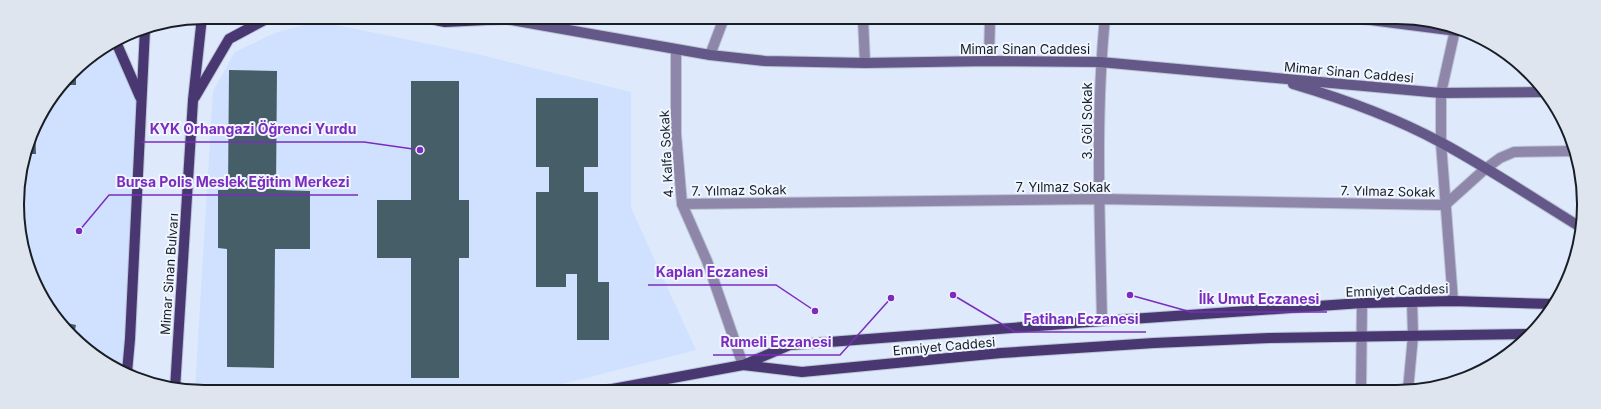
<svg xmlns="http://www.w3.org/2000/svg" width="1601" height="409" viewBox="0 0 1601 409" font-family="Inter,sans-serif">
  <rect width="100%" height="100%" fill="#dee9fb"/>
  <!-- built -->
  <g fill="#cfe1fe">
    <path d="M317 21 477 54 631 92V208L696 350 539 390H195L213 91 235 52 275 33Z"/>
    <path d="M116 42 141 99 127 372 111 367 56 319 27 265 17 192 36 121 81 64Z"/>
  </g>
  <!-- building -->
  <g fill="#465e68">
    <path d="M76 70V85H64Z"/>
    <path d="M229 70 277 71 276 190 310 191V249H275L274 368 227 367V249L218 248V190H228Z"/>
    <path d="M411 81H459V200H469V258H459V378H411V258H377V200H411Z"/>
    <path d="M536 98H598V167H584V192H598V282H609V340H577V274H566V287H536V192H549V167H536Z"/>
    <path d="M35 126 36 154H28Z"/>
    <path d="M58 321 76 325 74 335 64 326Z"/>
    <path d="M1197 388 1198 390H1182L1181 389Z"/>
  </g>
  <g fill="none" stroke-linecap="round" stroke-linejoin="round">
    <defs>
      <g id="lane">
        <path d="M1361 390 1362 303"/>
        <path d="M1408 390 1413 336 1412 301"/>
      </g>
      <g id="street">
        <path d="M863 18 865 63"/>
        <path d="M676 50V134L682 204 707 261 743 365"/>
        <path d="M710 55 724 18"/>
        <path d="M989 61 990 18"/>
        <path d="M682 204 1100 199 1445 205 1485 169 1500 158 1514 152 1575 151"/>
        <path d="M1453 301 1441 143V93L1455 30"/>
        <path d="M1102 321C1100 220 1095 118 1105 18"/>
      </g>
      <g id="secondary">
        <path d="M506 19 710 55 765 61 865 63 989 61 1100 62 1441 93 1546 92"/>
        <path d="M1363 19 1457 31"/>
        <path d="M1293 84C1344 99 1396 118 1442 143 1490 169 1536 200 1582 228"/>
      </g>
      <g id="primary">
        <path d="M421 17 445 22 506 19"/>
        <path d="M116 42 140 97"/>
        <path d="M195 97 229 39 270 17"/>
        <path d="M743 365 802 372 1001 353 1154 343 1269 338 1532 334"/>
        <path d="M127 372 130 339 145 29"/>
        <path d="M175 389 193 100 202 17"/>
        <path d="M607 390 743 365 790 345 1102 321 1362 303 1453 301 1553 304"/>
      </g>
    </defs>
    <!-- lane casing -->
    <use href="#lane" stroke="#bbc4d5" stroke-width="12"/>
    <!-- street casing -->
    <use href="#street" stroke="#bbc4d5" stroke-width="12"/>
    <!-- secondary casing -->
    <use href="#secondary" stroke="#bbc4d5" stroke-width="12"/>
    <!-- primary casing -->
    <use href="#primary" stroke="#bbc4d5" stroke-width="12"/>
    <!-- lane -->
    <use href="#lane" stroke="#8e87a9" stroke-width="10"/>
    <!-- street -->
    <use href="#street" stroke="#8e87a9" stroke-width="10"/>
    <!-- secondary -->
    <use href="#secondary" stroke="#645889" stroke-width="10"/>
    <!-- primary -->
    <use href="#primary" stroke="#483771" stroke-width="10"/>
  </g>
  <g text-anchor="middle" stroke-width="4" stroke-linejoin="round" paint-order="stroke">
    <!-- street labels -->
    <g font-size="13" fill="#191e26" stroke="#f0f6ff">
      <text x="1025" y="54">Mimar Sinan Caddesi</text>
      <text transform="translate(1349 72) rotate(5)" y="5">Mimar Sinan Caddesi</text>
      <text transform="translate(1087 121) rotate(-90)" y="5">3. Göl Sokak</text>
      <text transform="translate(666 154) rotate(-93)" y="5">4. Kalfa Sokak</text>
      <text x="1063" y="192">7. Yılmaz Sokak</text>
      <text transform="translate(739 190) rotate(-1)" y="5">7. Yılmaz Sokak</text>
      <text transform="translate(1388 191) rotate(1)" y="5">7. Yılmaz Sokak</text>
      <text transform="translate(169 274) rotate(-86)" y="5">Mimar Sinan Bulvarı</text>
      <text transform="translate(1397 290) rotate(-2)" y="5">Emniyet Caddesi</text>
      <text transform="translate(944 346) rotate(-5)" y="5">Emniyet Caddesi</text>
    </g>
  </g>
  <!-- crop -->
  <path d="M0 0H1601V409H0ZM204 24H1397A180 180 0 0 1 1577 204V205A180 180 0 0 1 1397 385H204A180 180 0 0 1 24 205V204A180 180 0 0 1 204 24Z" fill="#dfe5ee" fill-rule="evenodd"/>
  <path fill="none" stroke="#191e26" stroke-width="2" d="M204 24H1397A180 180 0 0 1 1577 204V205A180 180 0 0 1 1397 385H204A180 180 0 0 1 24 205V204A180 180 0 0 1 204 24Z"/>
  <!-- callouts -->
  <path fill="none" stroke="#7b2cbf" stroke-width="1.5" d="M420 150L364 142H141M79 231L109 195H358M815 311L776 285H648M1130 295L1191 312H1327M953 295L1015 332H1146M891 298L840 355H713"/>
  <g fill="#7b2cbf" stroke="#f0f6ff" stroke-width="1.5">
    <circle cx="420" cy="150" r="4"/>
    <circle cx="79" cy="231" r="4"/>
    <circle cx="815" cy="311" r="4"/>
    <circle cx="1130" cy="295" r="4"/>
    <circle cx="953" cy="295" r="4"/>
    <circle cx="891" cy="298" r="4"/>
  </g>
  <g font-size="14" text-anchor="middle" font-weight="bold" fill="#7b2cbf" stroke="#f0f6ff" stroke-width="4" stroke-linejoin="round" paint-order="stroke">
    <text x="253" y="134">KYK Orhangazi Öğrenci Yurdu</text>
    <text x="233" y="187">Bursa Polis Meslek Eğitim Merkezi</text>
    <text x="712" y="277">Kaplan Eczanesi</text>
    <text x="1259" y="304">İlk Umut Eczanesi</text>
    <text x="1081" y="324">Fatihan Eczanesi</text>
    <text x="776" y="347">Rumeli Eczanesi</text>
  </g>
</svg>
